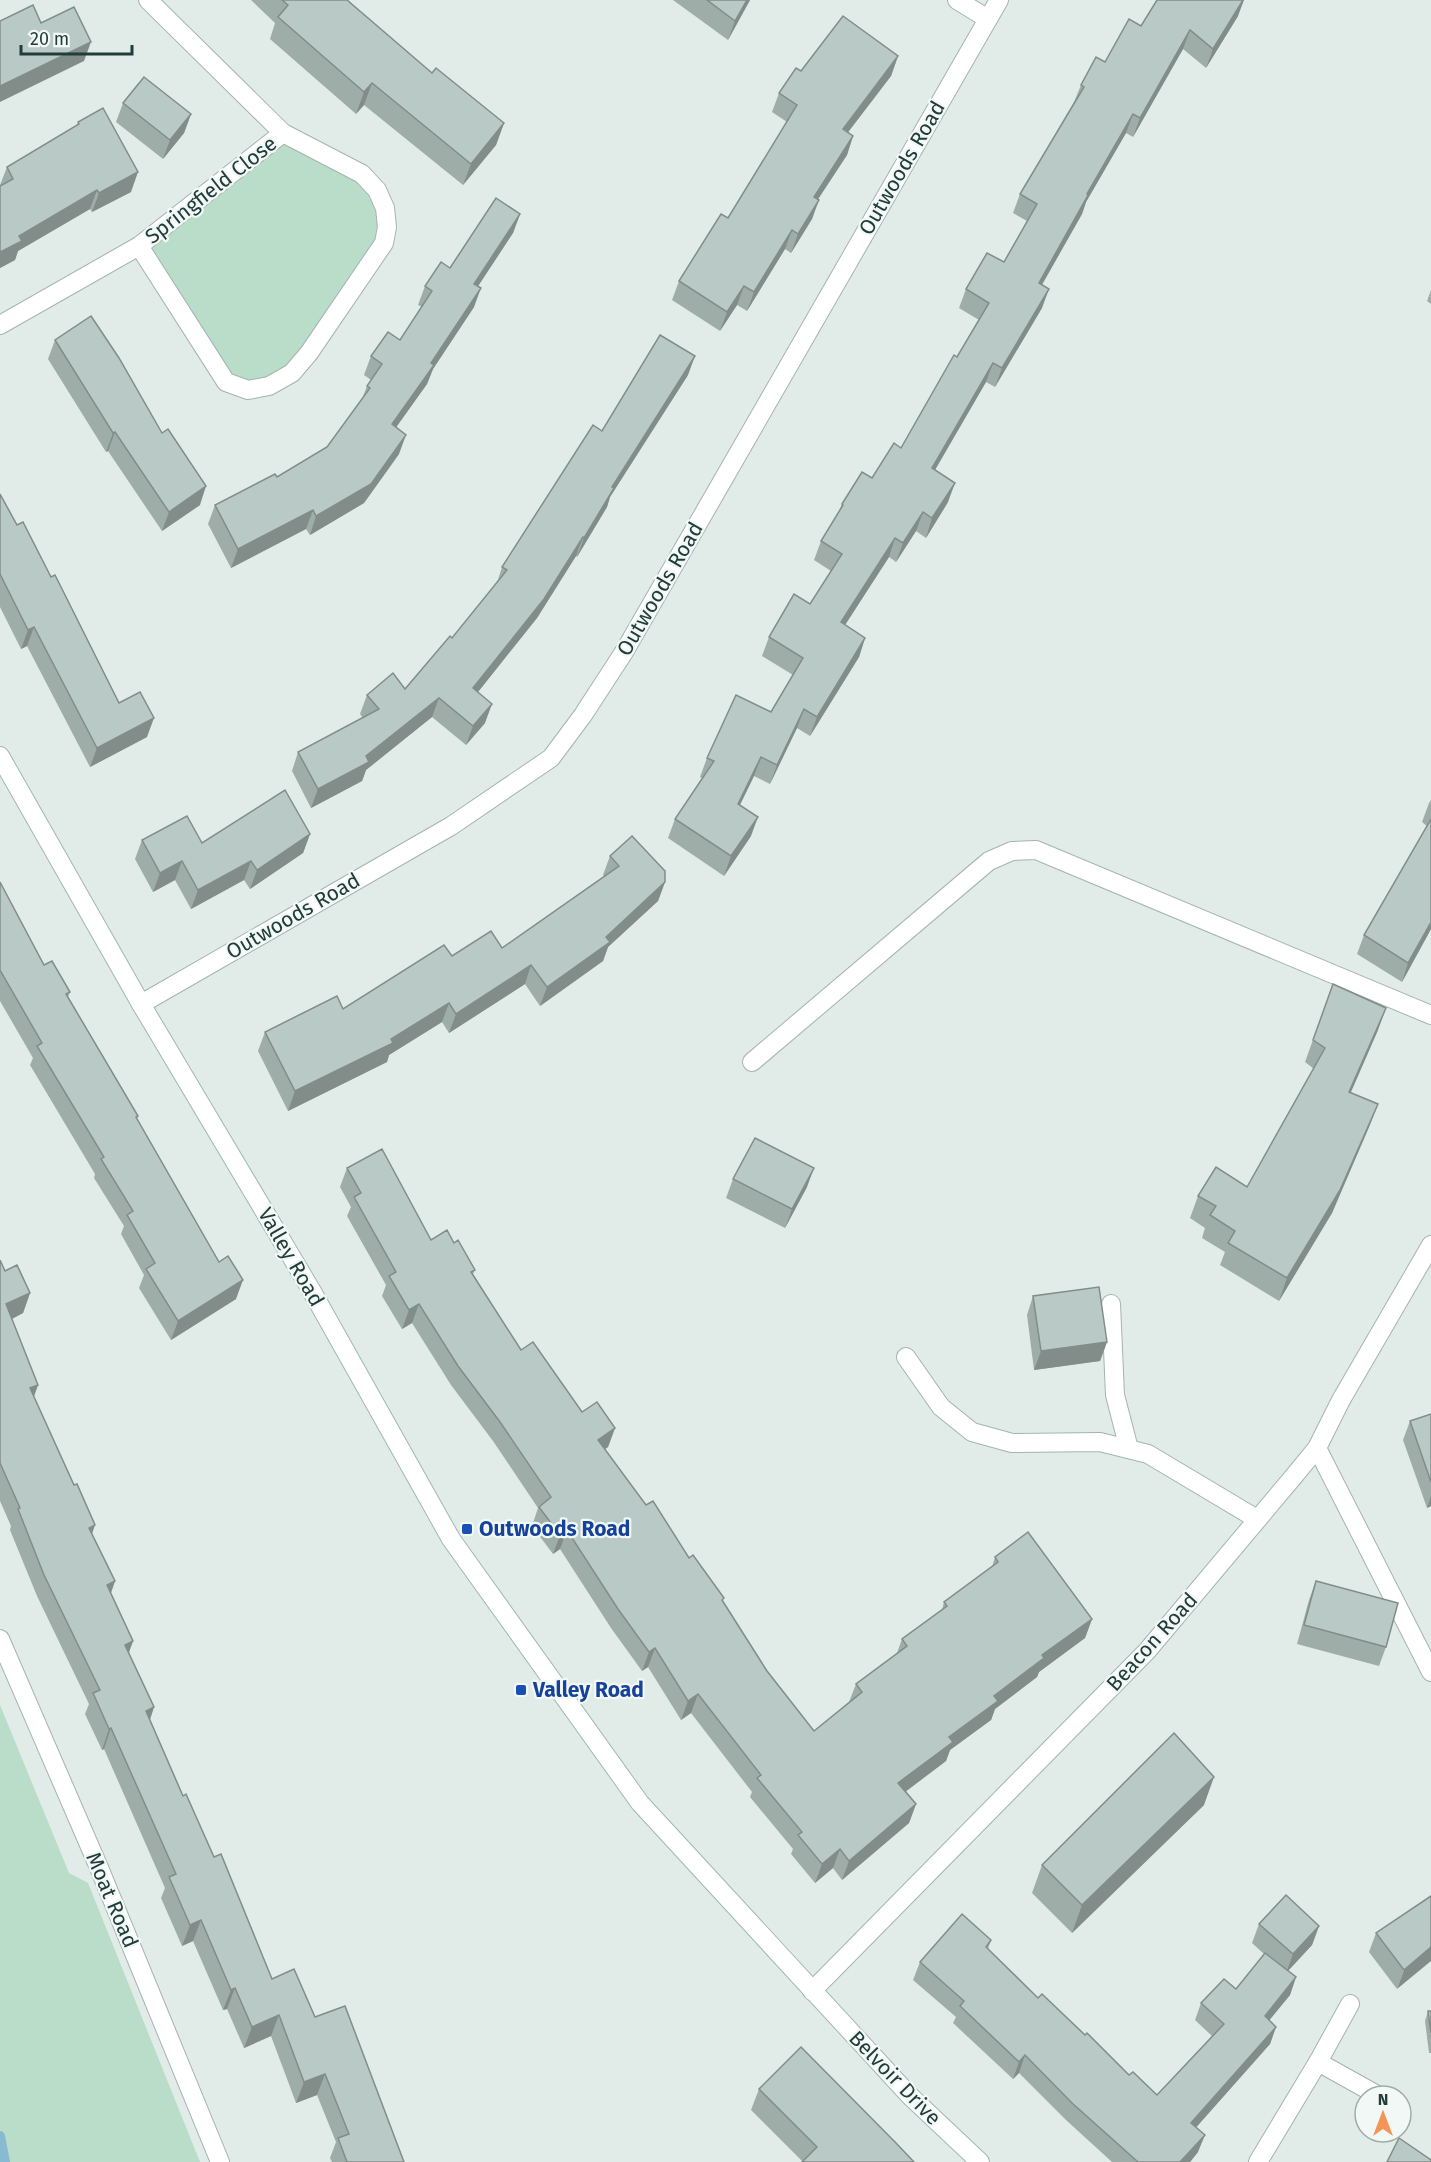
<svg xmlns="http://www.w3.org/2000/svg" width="1431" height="2162" viewBox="0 0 1431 2162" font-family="'Fira Sans',sans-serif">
  <rect width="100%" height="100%" fill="#e1ece8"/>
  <!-- green -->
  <g fill="#b9ddc8">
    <path d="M283 133 362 174 387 227 309 353 269 386 226 382 139 246Z"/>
    <path d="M0 1705 69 1873 88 1883 200 2162H0Z"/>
  </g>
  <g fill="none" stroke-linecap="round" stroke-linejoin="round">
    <!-- stream -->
    <path stroke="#88bbd2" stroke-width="10" d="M0 2136 5 2162"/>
    <defs>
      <g id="lane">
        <path d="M752 1062 989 861 1012 851 1036 850 1431 1015"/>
        <path d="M1111 1304 1115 1395 1129 1449"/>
        <path d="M906 1357 941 1407 972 1432 1012 1443 1100 1442 1148 1454 1257 1519"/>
        <path d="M1317 1448 1431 1672"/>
      </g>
      <g id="street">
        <path d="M957 0 988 19"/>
        <path d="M139 246 226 382 248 390 269 386 292 373 309 353 384 243 387 227 385 208 377 190 362 174 283 133"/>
        <path d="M0 325 139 246 283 133 148 0"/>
        <path d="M141 1004 451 826 551 758 583 715 624 652 999 0"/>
        <path d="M0 1639 100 1870 220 2162"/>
        <path d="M812 1991 1147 1651 1294 1476 1317 1448 1341 1400 1431 1245"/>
        <path d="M1318 2062 1379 2096"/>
        <path d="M1258 2162 1318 2062 1350 2004"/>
      </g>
      <path id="secondary" d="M0 756 141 1004 310 1288 451 1539 640 1803 910 2096 980 2162"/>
    </defs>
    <!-- lane casing -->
    <use href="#lane" stroke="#a4b4b0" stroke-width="20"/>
    <!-- street casing -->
    <use href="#street" stroke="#a4b4b0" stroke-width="20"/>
    <!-- secondary casing -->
    <use href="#secondary" stroke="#9fb8b2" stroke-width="20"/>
    <!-- lane -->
    <use href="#lane" stroke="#fff" stroke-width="18"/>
    <!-- street -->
    <use href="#street" stroke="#fff" stroke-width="18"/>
    <!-- secondary -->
    <use href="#secondary" stroke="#fff" stroke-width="18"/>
  </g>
  <!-- wall -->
  <g fill="#9fada9">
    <path d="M251 0H347L432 73 504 123 496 145 463 185 364 105 356 114 270 39 275 23Z"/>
    <path d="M673 0H750L728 40Z"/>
    <path d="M1238 16 1206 68 1183 49 1133 137 1126 133 1086 202 1082 214 1042 285V308L995 387 986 382 935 470 948 502 926 538 916 531 896 562 889 557 845 625 865 638 859 657 810 736 797 728 770 784 754 776 740 805 751 836 724 876 668 838 675 819 702 778 700 777 707 758 771 712 793 675 762 656 769 637 810 604 831 571 814 560 821 541 839 511 842 504 872 478 901 448 979 320 959 308 966 289 1004 262 1027 221 1013 213 1020 194 1074 102 1081 85 1141 26Z"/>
    <path d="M898 56 891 76 848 132 853 136 847 155 818 199 812 219 791 253 785 249 747 311 737 305 720 331 672 300 679 281 728 218 787 122 772 112 779 93 801 71Z"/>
    <path d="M123 103 191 114 184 133 163 159 116 122Z"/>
    <path d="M78 122 131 192 92 212 90 209 18 251 15 260 0 268V185L7 167 77 126Z"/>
    <path d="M520 214 513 233 478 286 474 307 433 369 427 384 396 427 399 454 364 503 310 535 306 529 231 568 208 524 215 505 277 477 327 447 362 399 367 386 371 380 364 375 371 356 400 340 422 307 418 305 425 286 450 268Z"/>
    <path d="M1431 290V304L1427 301Z"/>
    <path d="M55 340 200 505 162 531 108 451 106 452 48 359Z"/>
    <path d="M688 375 610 497 607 507 577 557 576 556 537 618 478 692 485 723 466 745 432 717 366 770 362 781 311 808 292 771 298 752 363 718 360 714 367 695 405 689 452 638 497 583 502 567 602 431Z"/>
    <path d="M0 494 17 525 51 577 119 703 147 737 90 767 27 646 21 649 0 607Z"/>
    <path d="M1431 800V929L1402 982 1357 954 1364 935 1427 826 1422 822 1429 803Z"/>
    <path d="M310 834 303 853 250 889 244 880 191 909 175 880 153 892 135 859 142 840 202 843Z"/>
    <path d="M610 856 665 882 658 901 608 947 603 961 540 1006 525 984 449 1033 442 1022 389 1055 387 1062 288 1111 258 1051 265 1032 343 1009 452 956 502 948 604 876 603 875Z"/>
    <path d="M0 882 44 965 70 992 68 997 138 1116 137 1119 236 1299 171 1340 139 1288 144 1275 121 1234 124 1226 94 1178 95 1174 30 1065 33 1058 0 1001Z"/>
    <path d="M1333 984 1378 1030 1350 1093 1378 1104 1369 1127 1332 1213 1279 1301 1220 1265 1225 1252 1202 1238 1205 1228 1190 1218 1198 1196 1247 1187 1314 1069 1305 1062Z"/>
    <path d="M347 1168 431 1240 454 1243 475 1270 473 1274 521 1350 582 1412 615 1428 608 1447 605 1449 646 1505 723 1601 767 1671 814 1731 849 1702 856 1684 897 1653 902 1639 942 1610 944 1602 992 1567 995 1557 1092 1619 1085 1638 1039 1672 1037 1677 995 1709 991 1720 950 1750 946 1761 906 1791 916 1804 909 1823 842 1880 833 1868 815 1883 791 1854 793 1849 750 1797 752 1792 691 1713 681 1720 648 1667 642 1671 611 1628 560 1549 553 1554 532 1526 538 1508 493 1441 451 1385 412 1323 402 1329 382 1296 386 1285 347 1216 351 1207 340 1187Z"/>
    <path d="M733 1179 807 1187 785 1228 726 1198Z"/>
    <path d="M0 1260 5 1271 30 1293 23 1313 12 1319 38 1385 34 1397 92 1534 115 1581 111 1593 133 1641 129 1653 154 1707 150 1720 183 1796 214 1857 272 1979 315 2017 404 2162H332L330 2158 336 2142 317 2095 296 2103 271 2036 244 2048 227 2009 223 2010 193 1941 182 1946 161 1898 165 1888 104 1749 102 1750 85 1714 89 1704 37 1596 10 1530 11 1526 0 1501Z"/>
    <path d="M1033 1296 1107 1342 1100 1361 1034 1370 1027 1315Z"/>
    <path d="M1431 1414V1506L1427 1508 1403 1440 1410 1421Z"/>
    <path d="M1316 1581 1386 1647 1379 1666 1297 1644 1309 1600Z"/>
    <path d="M1204 1805 1072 1933 1032 1893 1042 1865Z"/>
    <path d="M1431 1896 1397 1989 1369 1952 1376 1933Z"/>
    <path d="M1259 1924 1319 1926 1312 1945 1288 1971 1296 1977 1290 1995 1269 2020 1276 2027 1270 2044 1196 2127 1198 2152 1190 2162H1112L1066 2120 1019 2073 1013 2079 953 2023 956 2017 913 1980 920 1962 991 1940 988 1949 1038 1998 1085 2035 1129 2075 1157 2095 1212 2036 1195 2020 1201 2003 1236 1989 1264 1954 1252 1943Z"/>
    <path d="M1428 2011H1431V2053H1429L1425 2021Z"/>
    <path d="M759 2089 914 2162H803L751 2110Z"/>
  </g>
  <!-- shaded-wall -->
  <g fill="#828d8a">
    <path d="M747 0H750L728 40 735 21Z"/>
    <path d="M1243 0H1244L1238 16 1206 68 1213 49Z"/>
    <path d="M1190 30 1183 49 1133 137 1140 118Z"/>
    <path d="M91 42 84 61 0 102V86Z"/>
    <path d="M898 56 891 76 836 148 843 129Z"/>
    <path d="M372 83 364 105 356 114 364 92Z"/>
    <path d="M191 114 184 133 163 159 170 140Z"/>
    <path d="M1133 114 1126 133 1086 202 1082 214 1032 302 1039 283 1087 194Z"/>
    <path d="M504 123 496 145 463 185 471 164Z"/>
    <path d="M853 136 847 155 807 216 814 197Z"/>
    <path d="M138 172 131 192 92 212 99 193Z"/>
    <path d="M97 190 90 209 18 251 15 260 0 268V252L19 236Z"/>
    <path d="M819 200 812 219 791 253 798 234Z"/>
    <path d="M520 214 513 233 467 303 474 284Z"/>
    <path d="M792 230 785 249 747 311 754 292Z"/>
    <path d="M744 286 737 305 720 331 727 312Z"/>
    <path d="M481 288 474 307 433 369 427 384 385 443 392 424 431 363Z"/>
    <path d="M1049 289 1042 308 995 387 1002 368Z"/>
    <path d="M695 356 688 375 610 497 607 507 577 557 584 538 612 487Z"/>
    <path d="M993 363 986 382 925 487 932 468Z"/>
    <path d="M115 432 108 451 106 452 113 433Z"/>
    <path d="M406 435 399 454 364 503 310 535 316 516Z"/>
    <path d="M955 483 948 502 926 538 932 518Z"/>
    <path d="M206 486 200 505 162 531 169 512Z"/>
    <path d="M313 510 306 529 231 568 238 549Z"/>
    <path d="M923 512 916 531 896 562 903 543Z"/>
    <path d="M583 537 576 556 537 618 466 707 473 688Z"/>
    <path d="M895 538 889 557 834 642 841 622Z"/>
    <path d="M34 627 27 646 21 649 28 630Z"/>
    <path d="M865 638 859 657 810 736 817 717Z"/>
    <path d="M439 698 432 717 366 770 362 781 311 808 318 789 366 756Z"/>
    <path d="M492 704 485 723 466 745 473 726Z"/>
    <path d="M804 709 797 728 770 784 777 765Z"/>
    <path d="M154 718 147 737 90 767 97 748Z"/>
    <path d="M761 757 754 776 731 823 738 804Z"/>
    <path d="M758 817 751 836 724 876 731 856Z"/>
    <path d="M310 834 303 853 250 889 257 870Z"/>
    <path d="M182 861 175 880 153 892 160 873Z"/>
    <path d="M251 861 244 880 191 909 198 890Z"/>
    <path d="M665 882 658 901 608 947 603 961 540 1006 547 987 606 937Z"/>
    <path d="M1431 922V929L1402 982 1408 963Z"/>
    <path d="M531 965 525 984 449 1033 456 1014Z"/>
    <path d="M449 1003 442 1022 389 1055 387 1062 288 1111 295 1091 391 1039Z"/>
    <path d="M1386 1008 1378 1030 1341 1115 1349 1092Z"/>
    <path d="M1378 1104 1369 1127 1332 1213 1279 1301 1287 1278Z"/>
    <path d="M814 1168 807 1187 785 1228 792 1209Z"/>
    <path d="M243 1280 236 1299 171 1340 178 1321Z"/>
    <path d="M30 1293 23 1313 0 1325 6 1304Z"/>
    <path d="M419 1304 412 1323 402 1329 409 1310Z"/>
    <path d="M1107 1342 1100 1361 1034 1370 1041 1351Z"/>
    <path d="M38 1385 30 1406V1388Z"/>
    <path d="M615 1428 608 1447 591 1459 598 1440Z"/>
    <path d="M1431 1496V1506L1427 1508Z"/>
    <path d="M95 1525 88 1546 89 1528Z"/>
    <path d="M567 1530 560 1549 553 1554 560 1535Z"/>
    <path d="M115 1581 108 1601 107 1585Z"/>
    <path d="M1092 1619 1085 1638 1039 1672 1037 1677 995 1709 991 1720 950 1750 946 1761 892 1802 898 1783 949 1737 994 1696 1042 1655Z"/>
    <path d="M133 1641 125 1662V1645Z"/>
    <path d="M655 1648 648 1667 642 1671 649 1652Z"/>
    <path d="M698 1694 691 1713 681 1720 688 1701Z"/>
    <path d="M154 1707 147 1728 146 1711Z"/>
    <path d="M111 1728 104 1749 102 1750 109 1729Z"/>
    <path d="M1214 1777 1204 1805 1072 1933 1082 1905Z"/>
    <path d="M916 1804 909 1823 842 1880 849 1861Z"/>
    <path d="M840 1849 833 1868 815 1883 822 1864Z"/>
    <path d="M201 1920 193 1941 182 1946 190 1925Z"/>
    <path d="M1319 1926 1312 1945 1286 1973 1293 1954Z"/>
    <path d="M1431 1947V1961L1397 1989 1404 1970Z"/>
    <path d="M1296 1977 1290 1995 1258 2034 1265 2016Z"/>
    <path d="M235 1988 227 2009 223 2010 231 1990Z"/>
    <path d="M279 2015 271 2036 244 2048 252 2027Z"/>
    <path d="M1276 2027 1270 2044 1185 2140 1191 2123Z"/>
    <path d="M1025 2055 1019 2073 1013 2079 1019 2062Z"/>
    <path d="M325 2074 317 2095 296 2103 304 2082Z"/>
    <path d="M1205 2135 1198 2152 1190 2162H1180Z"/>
  </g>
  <!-- building -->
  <g fill="#b9c9c5" stroke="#828d8a" stroke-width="1.5">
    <path d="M282 0H347L432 73 436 68 504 123 471 164 372 83 364 92 278 17 288 5Z"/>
    <path d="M707 0H747L735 21Z"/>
    <path d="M1157 0H1243L1213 49 1190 30 1140 118 1133 114 1087 194 1088 195 1039 283 1049 289 1002 368 993 363 932 468 955 483 932 518 923 512 903 543 895 538 841 622 865 638 817 717 804 709 777 765 761 757 738 804 758 817 731 856 675 819 714 761 707 758 736 695 771 712 803 658 769 637 794 594 810 604 842 554 821 541 843 505 842 504 862 472 872 478 894 443 901 448 954 355 957 357 989 303 966 289 987 253 1004 262 1037 204 1020 194 1084 87 1081 85 1096 57 1105 62 1129 19 1141 26Z"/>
    <path d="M33 5 41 23 74 7 91 42 0 86V21Z"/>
    <path d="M843 16 898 56 843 129 853 136 814 197 819 200 798 234 792 230 754 292 744 286 727 312 679 281 721 214 728 218 797 105 779 93 796 68 801 71Z"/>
    <path d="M144 77 191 114 170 140 123 103Z"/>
    <path d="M103 108 138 172 99 193 97 190 19 236 22 241 0 252V186L13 179 7 167 79 124 78 122Z"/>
    <path d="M496 198 520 214 474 284 481 288 431 363 434 365 392 424 406 435 371 484 316 516 313 510 238 549 215 505 275 474 277 477 327 447 370 388 367 386 382 364 371 356 388 332 400 340 432 291 425 286 441 262 450 268Z"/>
    <path d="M91 316 119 358 162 433 168 429 206 486 169 512 115 432 113 433 55 340Z"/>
    <path d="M660 335 695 356 612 487 614 488 584 538 583 537 544 599 473 688 492 704 473 726 439 698 366 756 369 762 318 789 298 752 379 709 367 695 393 673 405 689 450 636 452 638 507 570 502 567 593 425 602 431Z"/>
    <path d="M0 494 17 525 23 522 51 577 55 575 119 703 140 692 154 718 97 748 34 627 28 630 0 574Z"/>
    <path d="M285 790 310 834 257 870 251 861 198 890 182 861 160 873 142 840 187 816 202 843Z"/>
    <path d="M1431 819V922L1408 963 1364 935Z"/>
    <path d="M632 836 665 871V882L606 937 610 942 547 987 531 965 456 1014 449 1003 391 1039 393 1043 295 1091 265 1032 337 996 343 1009 444 945 452 956 491 931 502 948 619 866 610 856Z"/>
    <path d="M0 882 44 965 52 961 70 992 66 994 138 1116 136 1117 219 1262 228 1256 243 1280 178 1321 146 1269 155 1263 127 1215 133 1211 101 1159 104 1157 37 1046 42 1043 0 970Z"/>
    <path d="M1333 984 1386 1008 1349 1092 1378 1104 1340 1190 1287 1278 1228 1243 1235 1231 1210 1215 1216 1206 1198 1196 1216 1167 1247 1187 1325 1048 1313 1040Z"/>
    <path d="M755 1138 814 1168 792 1209 733 1179Z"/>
    <path d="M382 1149 431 1240 447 1230 454 1243 458 1240 475 1270 471 1272 521 1350 533 1342 582 1412 597 1402 615 1428 598 1440 646 1505 653 1501 689 1558 693 1555 724 1598 722 1600 767 1671 814 1731 862 1692 856 1684 907 1646 902 1639 947 1606 944 1602 998 1562 995 1557 1028 1532 1092 1619 1042 1655 1044 1658 994 1696 998 1701 949 1737 953 1742 898 1783 916 1804 849 1861 840 1849 822 1864 798 1835 802 1832 757 1778 761 1775 698 1694 688 1701 655 1648 649 1652 618 1609 567 1530 560 1535 539 1507 551 1497 500 1422 458 1366 419 1304 409 1310 389 1276 396 1272 354 1197 361 1193 347 1168Z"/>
    <path d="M0 1260 5 1271 17 1265 30 1293 6 1304 38 1385 30 1388 74 1485 77 1484 95 1525 89 1528 115 1581 107 1585 133 1641 125 1645 154 1707 146 1711 183 1796 186 1794 214 1857 221 1854 272 1979 294 1969 315 2017 345 2006 404 2162H347L338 2138 349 2134 325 2074 304 2082 279 2015 252 2027 235 1988 231 1990 201 1920 190 1925 169 1877 176 1874 111 1728 109 1729 93 1693 100 1690 44 1575 18 1509 20 1508 0 1463Z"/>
    <path d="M1099 1287 1107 1342 1041 1351 1033 1296Z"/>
    <path d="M1431 1414V1482L1410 1421Z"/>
    <path d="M1316 1581 1398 1603 1386 1647 1304 1625Z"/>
    <path d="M1174 1733 1214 1777 1082 1905 1042 1865Z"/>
    <path d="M1286 1895 1319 1926 1293 1954 1259 1924Z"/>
    <path d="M1431 1896V1947L1404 1970 1376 1933Z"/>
    <path d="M962 1914 991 1940 986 1947 1038 1998 1042 1994 1085 2035 1087 2033 1129 2075 1133 2072 1157 2095 1224 2024 1201 2003 1224 1979 1236 1989 1265 1953 1296 1977 1265 2016 1276 2027 1191 2123 1205 2135 1180 2162H1138L1072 2103 1025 2055 1019 2062 960 2006 964 2001 920 1962Z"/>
    <path d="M1428 2011H1431V2033Z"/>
    <path d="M801 2047 896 2143 914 2162H802L817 2147 759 2089Z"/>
    <path d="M1399 2138 1431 2160V2162H1387Z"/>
  </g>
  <!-- markers -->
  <g fill="#1a4fb4" stroke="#f1f8f6" stroke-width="2">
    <rect x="461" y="1523" width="12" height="12" rx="3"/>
    <rect x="515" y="1684" width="12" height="12" rx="3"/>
  </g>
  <g text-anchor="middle" stroke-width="4.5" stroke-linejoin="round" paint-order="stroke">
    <!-- street labels -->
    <g font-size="21" fill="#213c39" stroke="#f1f8f6">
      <text transform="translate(902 168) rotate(-60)" y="7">Outwoods Road</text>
      <text transform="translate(211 190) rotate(-38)" y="7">Springfield Close</text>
      <text transform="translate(660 589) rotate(-60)" y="7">Outwoods Road</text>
      <text transform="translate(293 916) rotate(-30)" y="7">Outwoods Road</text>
      <text transform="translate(291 1257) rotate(60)" y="7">Valley Road</text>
      <text transform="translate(1152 1642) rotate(-48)" y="7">Beacon Road</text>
      <text transform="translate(112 1900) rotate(67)" y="7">Moat Road</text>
      <text transform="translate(895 2078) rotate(46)" y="7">Belvoir Drive</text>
    </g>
    <!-- transit labels -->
    <g font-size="21" font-weight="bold" fill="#164399" stroke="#f1f8f6" text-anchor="start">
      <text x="479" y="1536">Outwoods Road</text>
      <text x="533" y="1697">Valley Road</text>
    </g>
  </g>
  <!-- north arrow -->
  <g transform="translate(1383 2114)"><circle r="28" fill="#f1f8f6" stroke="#9eadaa" stroke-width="1.5"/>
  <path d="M0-4.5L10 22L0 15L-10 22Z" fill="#f39557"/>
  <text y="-9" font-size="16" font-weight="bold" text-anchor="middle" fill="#213c39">N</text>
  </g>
  <!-- scale -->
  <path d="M21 45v9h111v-9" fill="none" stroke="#213c39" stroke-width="3"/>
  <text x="30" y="45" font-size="18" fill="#213c39" stroke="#f1f8f6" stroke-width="4.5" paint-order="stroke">20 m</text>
</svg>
